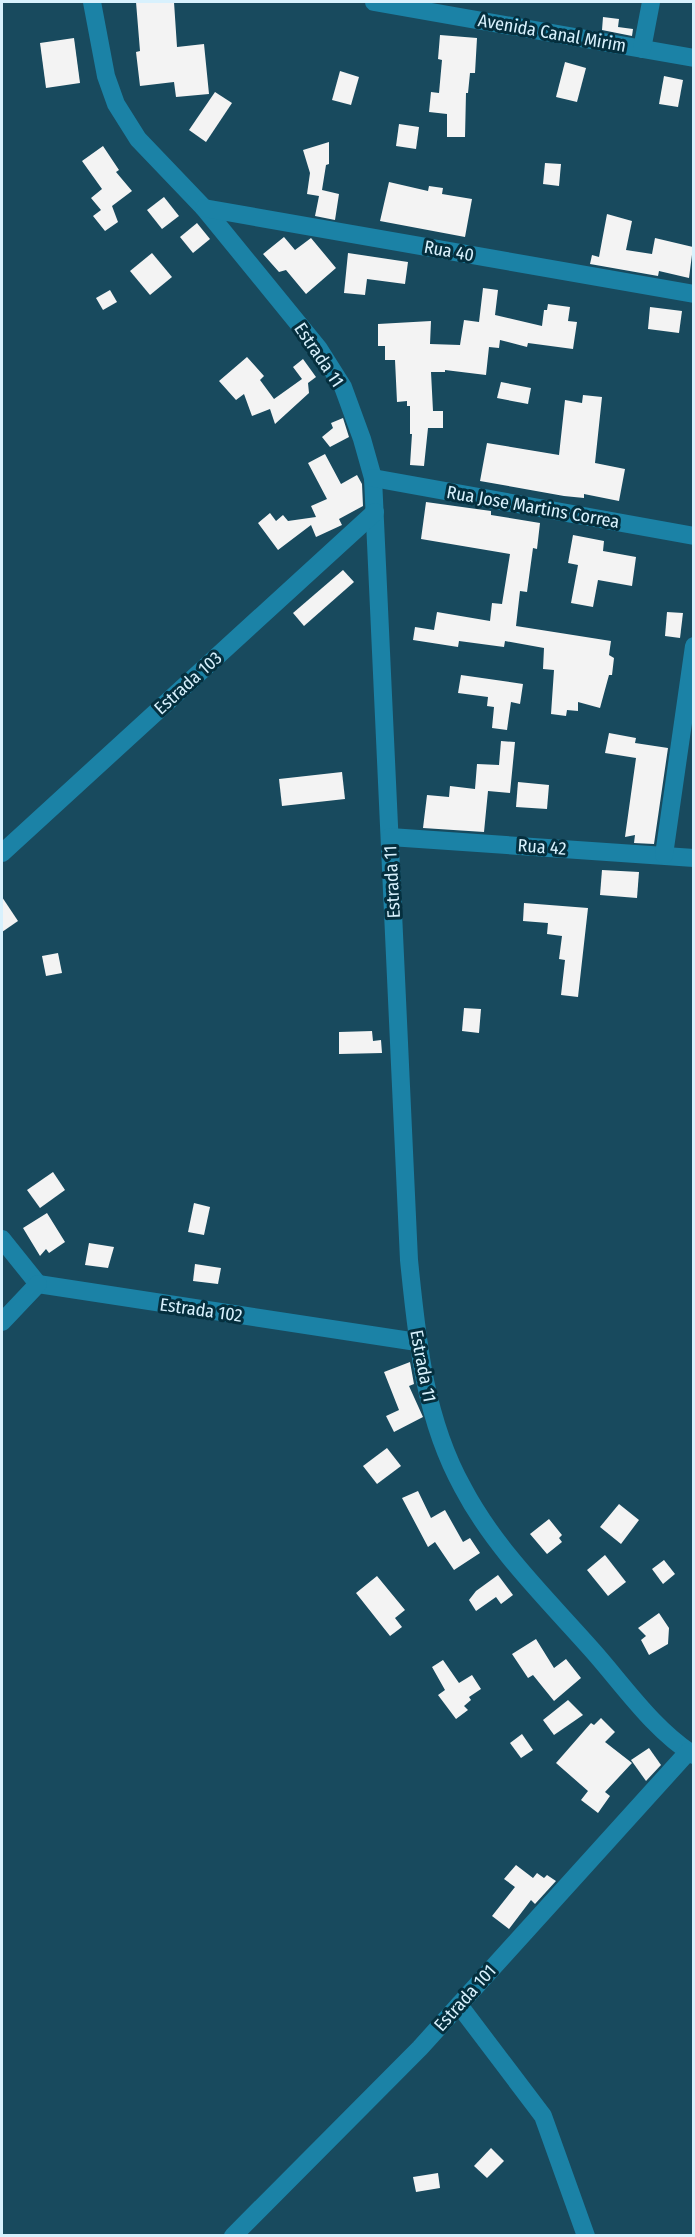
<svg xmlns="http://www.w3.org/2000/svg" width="695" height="2237" viewBox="0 0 695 2237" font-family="'Fira Sans Condensed',sans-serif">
  <rect width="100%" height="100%" fill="#184a5e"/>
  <!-- building -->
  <g fill="#f3f3f3">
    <path d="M136 2H174L177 47 204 44 209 94 176 97 174 82 140 86 136 52 140 51Z"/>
    <path d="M603 17 619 19 618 27 633 29 632 36 602 30Z"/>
    <path d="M440 35 477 38 475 73H470L468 93H466L465 137H447V114L429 112 431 92 439 93 442 60 438 59Z"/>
    <path d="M74 38 80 83 46 88 40 43Z"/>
    <path d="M565 62 586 68 577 102 556 97Z"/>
    <path d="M340 71 359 77 351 105 332 100Z"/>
    <path d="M664 76 683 80 678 107 659 104Z"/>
    <path d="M215 92 232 103 206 142 189 130Z"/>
    <path d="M399 124 419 127 416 149 396 146Z"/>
    <path d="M329 142V164L326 165 322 190 339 194 335 220 315 216 319 196 307 194 310 173 303 150Z"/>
    <path d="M103 146 119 170 116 172 132 191 112 206 118 222 105 231 93 216 101 210 91 198 102 189 82 161Z"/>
    <path d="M545 163 561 164 559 186 543 184Z"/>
    <path d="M389 182 428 191 429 186 443 188 442 194 472 199 465 237 380 221Z"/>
    <path d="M164 197 179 216 162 229 147 210Z"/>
    <path d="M607 214 632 221 626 250 652 254 655 238 693 247 689 278 659 271 658 276 590 264 592 255 599 257Z"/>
    <path d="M197 223 210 239 193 253 180 237Z"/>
    <path d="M284 237 295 250 311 238 336 268 306 294 286 270 279 272 263 254Z"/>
    <path d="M152 253 172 277 150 295 130 271Z"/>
    <path d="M348 253 408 262 405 284 367 279 365 295 344 293Z"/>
    <path d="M483 288 498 290 495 315 542 326 544 310H547L548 304 570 307 568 321 577 322 573 349 528 343 527 347 500 340 499 348 489 347 486 375 445 370V372H431L433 411H443V428H428L424 466 410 465 412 434H410V406H407V401L397 402 395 360H385V346H378V324L431 321 430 344 460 345 464 320 479 322Z"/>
    <path d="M110 290 117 302 103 310 96 298Z"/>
    <path d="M650 307 682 311 679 333 648 329Z"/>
    <path d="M247 357 264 376 260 380 274 399 302 379 293 367 303 359 316 377 308 383 309 393 275 424 270 409 252 416 244 394 236 400 219 381Z"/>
    <path d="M501 382 531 388 528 404 497 398Z"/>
    <path d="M583 395 602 397 595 463 625 469 619 501 584 494V498L564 496 480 481 487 443 559 455 565 400 582 403Z"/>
    <path d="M343 418 349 437 330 447 322 437 333 428 331 423Z"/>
    <path d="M325 454 341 484 357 475 362 484 363 506 339 519 342 525 316 537 311 525 278 550 258 523 270 513 276 521 283 515 288 521 316 517 311 506 327 499 308 463Z"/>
    <path d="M426 502 491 511V515L540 523 537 549 533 548 527 592 520 591 516 626 611 641 609 655 614 658 612 675H609L600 708 578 702V711L567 710 566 716 551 714 554 670 543 669 544 648 505 641 504 647 459 641 458 647 413 640 415 627 434 630 437 612 490 621 492 603 502 604 510 554 421 539Z"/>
    <path d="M573 535 604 541 603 551 636 557 632 586 598 580 593 607 571 603 578 565 568 563Z"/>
    <path d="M343 570 354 582 304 626 293 613Z"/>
    <path d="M667 612 683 613 680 638 665 636Z"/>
    <path d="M461 675 523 684 520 704 511 702 507 730 492 728 494 707 487 706 488 697 458 693Z"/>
    <path d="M609 733 636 738 635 743 668 748 654 844 634 843 635 835 625 837 636 758 605 753Z"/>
    <path d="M501 741 515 742 510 793 488 791 484 832 423 828 427 795 449 797 450 786 475 789 477 764 499 765Z"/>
    <path d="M342 772 345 799 282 806 279 779Z"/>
    <path d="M518 782 549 785 547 809 516 807Z"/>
    <path d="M602 870 639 872 637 898 600 895Z"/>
    <path d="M2 897 18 921 2 932Z"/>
    <path d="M524 903 588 908 578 997 561 995 565 960 559 959 562 936 547 934 548 923 523 921Z"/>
    <path d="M58 953 62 973 46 976 42 956Z"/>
    <path d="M464 1008 481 1009 479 1033 462 1031Z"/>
    <path d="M372 1031 373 1041 381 1040 382 1053 339 1054V1032Z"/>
    <path d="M53 1172 65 1190 40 1208 27 1190Z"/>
    <path d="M194 1203 210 1207 204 1235 188 1232Z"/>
    <path d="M47 1213 65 1242 49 1253 46 1249 40 1256 23 1228Z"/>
    <path d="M89 1243 114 1247 108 1268 85 1265Z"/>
    <path d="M195 1264 221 1268 218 1284 193 1281Z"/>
    <path d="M410 1362 414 1384 409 1386 423 1417 394 1432 386 1416 399 1410 384 1372Z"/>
    <path d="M387 1448 401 1466 377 1484 363 1466Z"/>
    <path d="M418 1491 431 1518 445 1510 463 1542 470 1538 480 1553 454 1570 435 1542 428 1547 402 1498Z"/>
    <path d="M619 1504 639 1520 621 1544 600 1527Z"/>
    <path d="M549 1519 562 1535 559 1538 562 1542 547 1554 530 1534Z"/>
    <path d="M605 1555 626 1582 608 1596 587 1570Z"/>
    <path d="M664 1560 675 1574 663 1584 652 1569Z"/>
    <path d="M498 1575 513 1595 501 1604 496 1597 476 1611 469 1600 476 1591Z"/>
    <path d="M377 1576 405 1610 395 1618 402 1627 390 1636 356 1593Z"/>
    <path d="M659 1613 669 1628 668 1644 649 1655 641 1640 646 1636 638 1628Z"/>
    <path d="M536 1639 554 1668 566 1659 581 1678 554 1701 533 1675 528 1678 512 1654Z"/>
    <path d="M443 1660 459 1683 472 1675 481 1689 469 1697 471 1700 464 1706 468 1710 456 1719 438 1695 445 1690 432 1667Z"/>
    <path d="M568 1700 583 1715 554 1735 543 1720Z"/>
    <path d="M601 1718 615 1732 605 1742 632 1763 605 1792 610 1796 598 1813 581 1800 588 1791 556 1763 591 1723 594 1725Z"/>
    <path d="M522 1734 533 1750 521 1758 510 1743Z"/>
    <path d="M649 1748 661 1765 646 1781 631 1760Z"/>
    <path d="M516 1865 533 1878 537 1873 544 1878 547 1875 556 1881 535 1904 531 1900 509 1929 492 1916 515 1887 504 1879Z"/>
    <path d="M491 2148 504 2161 487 2178 474 2166Z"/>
    <path d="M438 2173 440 2188 416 2192 413 2177Z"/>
  </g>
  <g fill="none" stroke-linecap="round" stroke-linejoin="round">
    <!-- minor -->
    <g stroke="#1b82a6" stroke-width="18">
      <path d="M92 2 106 76 116 104 138 139 204 208 319 349 343 387 362 439 373 478 409 1260C417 1339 424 1418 463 1488 495 1549 548 1600 593 1651 624 1686 654 1730 694 1755"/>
      <path d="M374 2 694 58"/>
      <path d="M642 49 651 2"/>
      <path d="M204 208 694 294"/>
      <path d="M373 478 694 536"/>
      <path d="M390 837 694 858"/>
      <path d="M2 853 375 512"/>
      <path d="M664 855 694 646"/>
      <path d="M2 1239 38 1284"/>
      <path d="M38 1284 417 1342"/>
      <path d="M2 1322 38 1284"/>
      <path d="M459 2005 543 2116 586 2236"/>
      <path d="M233 2236 420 2048 688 1752"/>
    </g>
  </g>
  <g text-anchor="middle" stroke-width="6" stroke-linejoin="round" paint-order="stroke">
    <!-- street labels -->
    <g font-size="18" fill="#d8f1fd" stroke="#052f3e">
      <text transform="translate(552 33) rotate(10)" y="6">Avenida Canal Mirim</text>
      <text transform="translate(449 251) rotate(10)" y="6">Rua 40</text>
      <text transform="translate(319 355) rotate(56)" y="6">Estrada 11</text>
      <text transform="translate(533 507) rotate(10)" y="6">Rua Jose Martins Correa</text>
      <text transform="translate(188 683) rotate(-42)" y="6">Estrada 103</text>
      <text transform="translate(542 847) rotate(4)" y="6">Rua 42</text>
      <text transform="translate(392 882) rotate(-93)" y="6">Estrada 11</text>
      <text transform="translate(201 1310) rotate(8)" y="6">Estrada 102</text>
      <text transform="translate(423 1366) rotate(79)" y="6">Estrada 11</text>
      <text transform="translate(465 1998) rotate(-48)" y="6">Estrada 101</text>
    </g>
  </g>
  <!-- border -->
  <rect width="695" height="2237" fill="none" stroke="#d8f1fd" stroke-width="6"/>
</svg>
